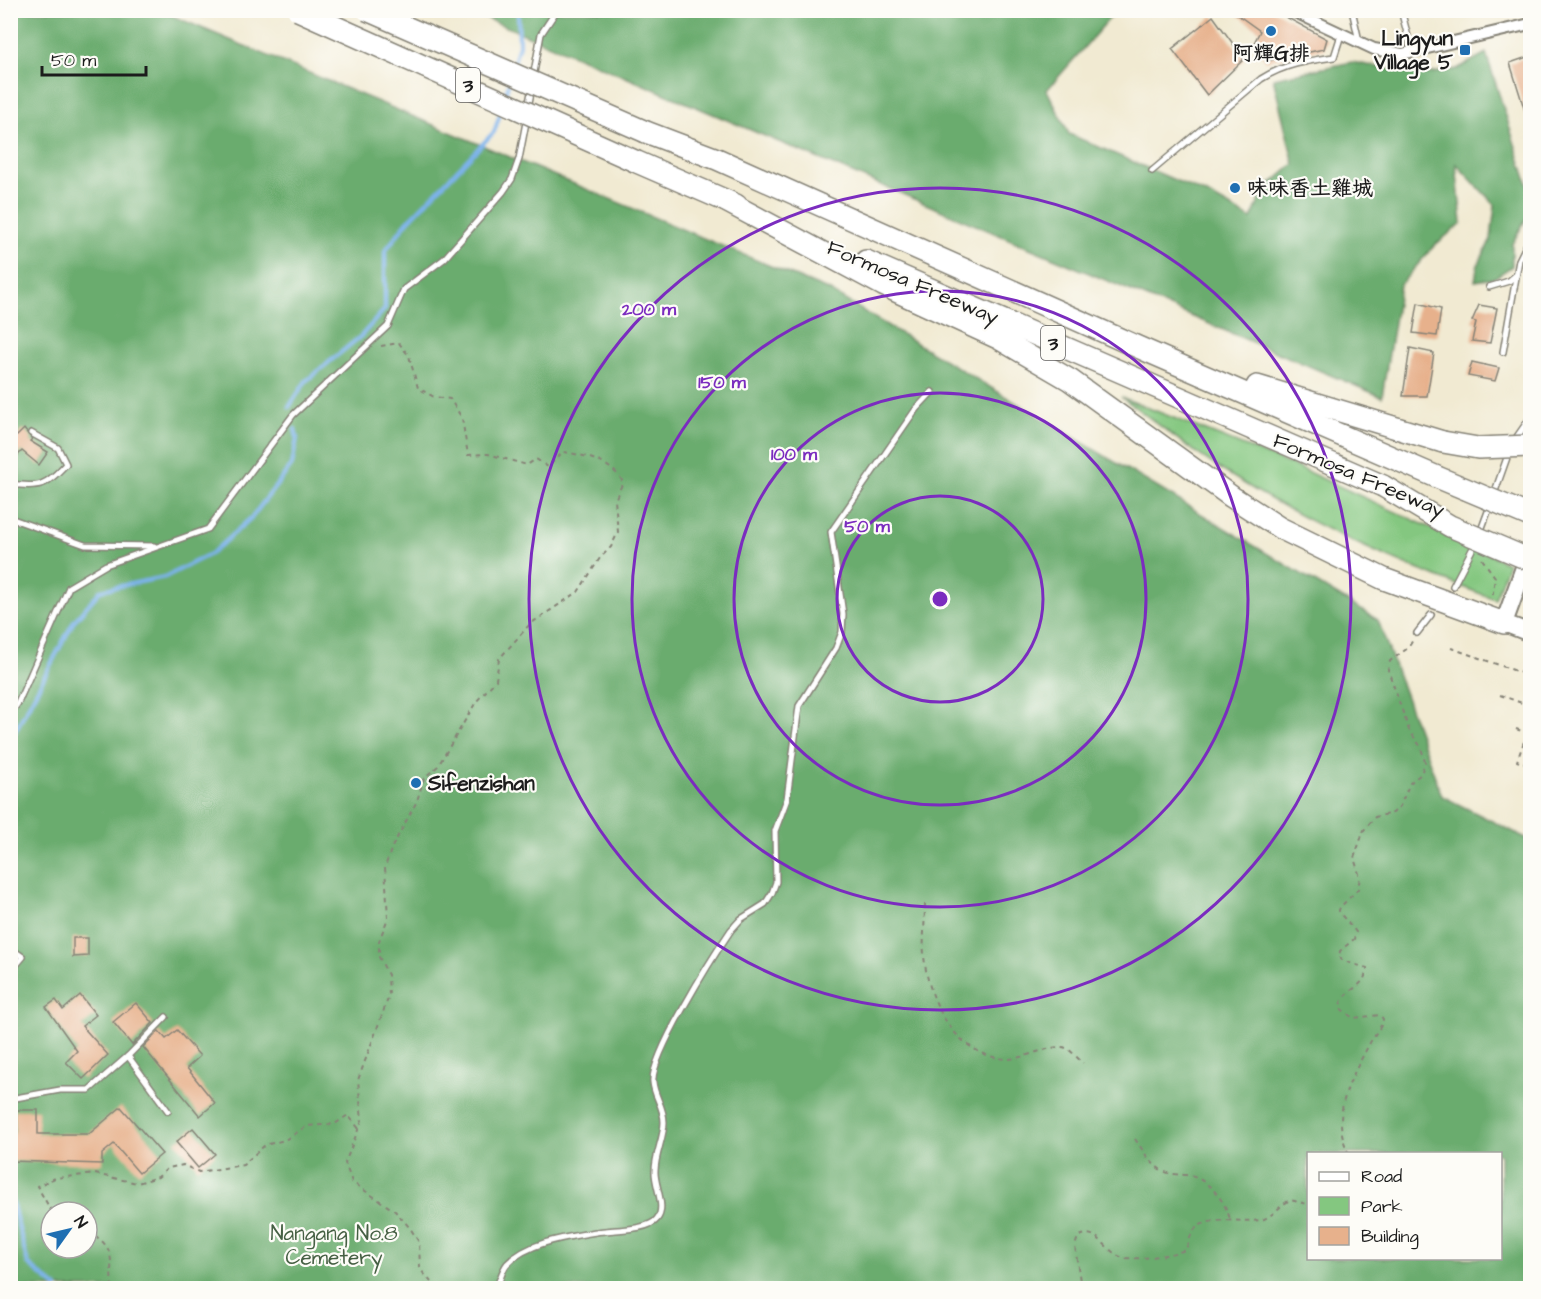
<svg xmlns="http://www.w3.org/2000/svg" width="1541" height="1299" viewBox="0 0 1541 1299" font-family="'Architects Daughter','LXGW WenKai TC',sans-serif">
  <rect width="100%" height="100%" fill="#fdfcf7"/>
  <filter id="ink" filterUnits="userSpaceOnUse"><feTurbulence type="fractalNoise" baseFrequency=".0167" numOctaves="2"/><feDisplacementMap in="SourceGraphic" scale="12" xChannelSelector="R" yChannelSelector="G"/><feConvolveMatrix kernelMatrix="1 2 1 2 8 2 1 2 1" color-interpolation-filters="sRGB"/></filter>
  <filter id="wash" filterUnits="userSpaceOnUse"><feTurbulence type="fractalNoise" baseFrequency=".008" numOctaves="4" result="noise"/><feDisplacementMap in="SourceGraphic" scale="24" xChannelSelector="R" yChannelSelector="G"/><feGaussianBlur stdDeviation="1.35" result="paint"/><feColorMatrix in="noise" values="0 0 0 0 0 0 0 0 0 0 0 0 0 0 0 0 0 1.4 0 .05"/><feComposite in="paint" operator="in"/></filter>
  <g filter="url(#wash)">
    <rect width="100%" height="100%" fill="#f1ead2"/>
    <!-- green -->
    <path fill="#84c780" stroke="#50724e" stroke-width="1.5" d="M1121 397 1297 467 1508 563 1495 599C1398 564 1312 527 1225 472 1190 450 1156 422 1121 397Z"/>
    <!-- forest -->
    <g fill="#6bac6e" stroke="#446445" stroke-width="1.5" fill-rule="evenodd">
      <path d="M10 11H161L830 291 1378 620 1442 796 1530 840V1288H11ZM1308 1154H1500V1258H1308ZM51 1212H87V1248H51Z"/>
      <path d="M469 11H1116L1047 90 1069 134 1207 194 1251 219 1264 190 1294 164 1273 78 1352 62 1420 75 1457 69 1486 53 1530 191V212L1512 244V266L1494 278 1475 281 1477 267 1491 239 1495 205 1456 164 1462 223 1434 246 1400 285 1382 397Z"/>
    </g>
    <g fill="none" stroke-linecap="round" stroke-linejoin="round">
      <!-- stream -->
      <g stroke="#7db3ec" stroke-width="4">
        <path d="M513 66 519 45 518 10"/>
        <path d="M505 95 510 79"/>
        <path d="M289 407 306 381 361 336 385 309V251L408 221 494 132 502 108"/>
        <path d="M10 762 14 733 74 621 101 590 165 577 212 553 252 517 292 465 297 438 295 429"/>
        <path d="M10 1194 28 1264 57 1288"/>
      </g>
    </g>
    <g id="blocks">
      <!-- building -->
      <g fill="#e7b18c">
        <path d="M1231 10H1273L1327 39 1324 49 1266 61 1254 43 1260 31Z"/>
        <path d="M1213 16 1244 59 1207 95 1172 49Z"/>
        <path d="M1530 56V121H1528L1510 63Z"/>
        <path d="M1418 303 1441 309 1437 336 1413 333Z"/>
        <path d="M1479 305 1497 308 1490 343 1472 341 1476 322 1472 321Z"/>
        <path d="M1410 348 1434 353 1427 396H1403Z"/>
        <path d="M1472 362 1499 368 1495 381 1468 376Z"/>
        <path d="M10 429 17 436 24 429 32 439 30 441 48 452 39 465 22 451 16 457 10 451Z"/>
        <path d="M73 938H88V956L73 957Z"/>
        <path d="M80 995 96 1015 82 1026 108 1055 83 1079 66 1062 77 1051 46 1007 56 1000 63 1010Z"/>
        <path d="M136 1003 153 1023 132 1045 113 1022Z"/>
        <path d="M177 1030 200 1056 187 1068 215 1103 200 1116 143 1047 159 1031 166 1039Z"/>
        <path d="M121 1107 162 1154 139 1173 114 1144 102 1154V1164L10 1161V1133H15V1110H38V1134H89Z"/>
        <path d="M193 1128 215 1154 198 1168 176 1142Z"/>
      </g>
    </g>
  </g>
  <g filter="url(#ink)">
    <use href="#blocks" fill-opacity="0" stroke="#868377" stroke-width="1.5"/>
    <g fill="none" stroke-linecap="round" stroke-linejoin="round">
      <defs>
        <g id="lane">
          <path d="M1352 10 1359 41"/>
          <path d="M1401 10 1412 52"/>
          <path d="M1528 10 1530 22"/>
          <path d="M533 78 541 34 557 10"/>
          <path d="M528 108 532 87"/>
          <path d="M1152 171 1261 79C1285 64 1306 61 1334 57L1341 35"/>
          <path d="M1489 287 1509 281 1515 276"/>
          <path d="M1503 352 1519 260 1530 238"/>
          <path d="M1514 441 1530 418"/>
          <path d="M10 484C40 488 46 486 66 464L58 448 31 433"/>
          <path d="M1493 497 1509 452"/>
          <path d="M10 518 85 545 154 546"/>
          <path d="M1480 533 1490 506"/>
          <path d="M1453 586 1476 542"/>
          <path d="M1417 633 1431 615"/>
          <path d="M10 714 18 703 69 587 106 565 208 529 293 415 388 326 404 289 444 259 503 192 512 179 519 159 527 117"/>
          <path d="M10 948 23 957 10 972"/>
          <path d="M128 1056 168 1111"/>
          <path d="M10 1099 60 1090H89L128 1056 166 1017"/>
          <path d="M437 1288H438"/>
          <path d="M496 1288C500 1281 502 1270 507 1264 528 1242 568 1237 596 1232 611 1229 648 1231 657 1219 667 1208 654 1184 655 1171 655 1154 664 1138 664 1122 664 1107 654 1096 653 1082 650 1056 714 955 731 930L741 919 765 904 772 893 776 882 775 831 787 799 799 706 836 648 842 632 843 614 831 532 916 409 932 392"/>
        </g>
        <path id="street" d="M1291 10 1374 49 1402 54 1530 24"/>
        <path id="secondary" d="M1530 551 1504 623 1530 633"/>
        <g id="highway">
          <path d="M646 132 717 159 1140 348 1437 477"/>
          <path d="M637 162 736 205"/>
          <path d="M724 200 883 285 998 338 1070 380 1232 497 1280 528 1384 579 1504 623"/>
          <path d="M866 261 1383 486"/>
          <path d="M1257 386 1443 442"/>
        </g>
      </defs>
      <!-- lane casing -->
      <use href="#lane" stroke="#868377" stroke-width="8"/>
      <!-- street casing -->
      <use href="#street" stroke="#868377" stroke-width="14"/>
      <!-- secondary casing -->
      <use href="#secondary" stroke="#868377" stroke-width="20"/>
      <!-- highway casing -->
      <use href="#highway" stroke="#868377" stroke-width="24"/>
      <!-- path -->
      <g stroke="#868377" stroke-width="2" stroke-dasharray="4.5 4.5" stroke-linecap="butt">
        <path d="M381 346 399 343 409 356 418 388 434 397 450 399 462 418 468 455 488 454 527 465 536 459 548 467 563 452C585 455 612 462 623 482L615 500 618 532 611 547 600 558 578 592 530 624 499 659 496 680 476 702 438 766 424 778 417 801 392 847 385 867 388 918 379 941V957L388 975 389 996 358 1080 362 1120 345 1163 352 1182 395 1211 410 1228 419 1242 420 1269 431 1282"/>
        <path d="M1482 559 1495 577 1492 600"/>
        <path d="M1451 648 1530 676"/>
        <path d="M1500 695 1530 706"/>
        <path d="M1530 725 1517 761 1530 766"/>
        <path d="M1516 729 1530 734"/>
        <path d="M925 904C925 924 922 945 925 964 931 1008 960 1058 1008 1059 1024 1059 1053 1043 1066 1048 1072 1051 1078 1059 1083 1063"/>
        <path d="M1135 1139C1143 1150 1150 1164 1163 1171 1171 1175 1177 1174 1186 1175 1208 1178 1224 1199 1230 1219"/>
        <path d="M1349 1154C1328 1113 1353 1075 1372 1039 1376 1032 1382 1027 1383 1019L1380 1015 1353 1018 1340 1008C1341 988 1365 991 1367 968L1343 961 1339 957 1340 951 1354 939 1356 932C1334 904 1332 917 1358 889L1360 877 1354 858 1364 830 1375 817 1393 813 1400 806 1410 783 1421 774 1425 762 1421 747 1409 730 1388 670 1390 661 1408 648 1413 640"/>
        <path d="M52 1212 37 1186 55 1178 95 1174 137 1183 158 1177 168 1168 183 1165 199 1172 243 1165 265 1145 285 1140 307 1126 335 1124 348 1115 360 1130"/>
        <path d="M87 1231C118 1248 109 1258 112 1288"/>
        <path d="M304 1288 310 1283 327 1288"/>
        <path d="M1081 1288 1075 1246 1078 1237C1097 1226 1105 1251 1121 1257 1135 1261 1171 1255 1185 1250 1189 1244 1189 1239 1192 1233 1204 1212 1247 1225 1264 1219 1274 1215 1280 1205 1290 1200L1308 1204"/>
      </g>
      <!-- lane -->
      <use href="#lane" stroke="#fff" stroke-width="5"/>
      <!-- street -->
      <use href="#street" stroke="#fff" stroke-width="10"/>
      <!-- secondary -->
      <use href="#secondary" stroke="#fff" stroke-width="16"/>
      <!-- highway -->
      <use href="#highway" stroke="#fff" stroke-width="21"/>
      <defs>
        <g id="highway-bridge">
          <path d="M298 10 637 162"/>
          <path d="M367 10 646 132"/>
          <path d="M1443 442 1478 448 1530 446"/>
          <path d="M1437 477 1530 516"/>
          <path d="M1383 486 1450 526 1530 560"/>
        </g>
      </defs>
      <!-- highway-bridge casing -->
      <use href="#highway-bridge" stroke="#868377" stroke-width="24" stroke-linecap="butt"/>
      <!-- highway-bridge -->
      <use href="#highway-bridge" stroke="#fff" stroke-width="21"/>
    </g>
  </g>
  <!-- distance rings -->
  <g fill="none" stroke="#7b2cbf" stroke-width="3">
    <circle cx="940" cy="599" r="103"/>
    <circle cx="940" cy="599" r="206"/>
    <circle cx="940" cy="599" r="308"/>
    <circle cx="940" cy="599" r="411"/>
  </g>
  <!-- markers -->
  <g fill="#1f6fb2" stroke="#fdfcf7" stroke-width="2">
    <circle cx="1271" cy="31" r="6"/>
    <rect x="1459" y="44" width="12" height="12" rx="3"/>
    <circle cx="1235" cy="188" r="6"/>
    <circle cx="416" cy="783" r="6"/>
  </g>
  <g text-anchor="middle" stroke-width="4.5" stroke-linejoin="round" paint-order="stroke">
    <!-- shield labels -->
    <g fill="#fdfcf7" stroke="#605f5e" stroke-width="1.5">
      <rect x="456" y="68" width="24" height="34" rx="4.5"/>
      <rect x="1041" y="326" width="24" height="34" rx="4.5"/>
    </g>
    <g font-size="20" font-weight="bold" fill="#1c1c1c">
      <text x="468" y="92">3</text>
      <text x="1053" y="350">3</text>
    </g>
    <!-- poi labels -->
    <g font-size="21" font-weight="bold" fill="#1c1c1c" stroke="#fdfcf7" text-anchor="start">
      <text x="1453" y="45" text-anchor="end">Lingyun<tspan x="1453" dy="24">Village 5</tspan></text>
      <text x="1271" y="60" text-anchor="middle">阿輝G排</text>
      <text x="1247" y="195">味味香土雞城</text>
      <text x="428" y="790">Sifenzishan</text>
    </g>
    <!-- street labels -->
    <g font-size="21" fill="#1c1c1c" stroke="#fdfcf7">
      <text transform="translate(913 282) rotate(23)" y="7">Formosa Freeway</text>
      <text transform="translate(1359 475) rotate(23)" y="7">Formosa Freeway</text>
    </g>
    <!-- park labels -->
    <g font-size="21" fill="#466044" stroke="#fdfcf7">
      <text x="334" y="1240">Nangang No.8<tspan x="334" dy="24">Cemetery</tspan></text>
    </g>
  </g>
  <circle cx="940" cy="599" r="9" fill="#7b2cbf" stroke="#fdfcf7" stroke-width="3"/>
  <g font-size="18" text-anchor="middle" font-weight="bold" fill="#7b2cbf" stroke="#fdfcf7" stroke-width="4.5" stroke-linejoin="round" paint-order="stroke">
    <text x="649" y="315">200 m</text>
    <text x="722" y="388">150 m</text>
    <text x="794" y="460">100 m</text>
    <text x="867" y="532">50 m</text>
  </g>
  <!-- margin -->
  <rect width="1541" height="1299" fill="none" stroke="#fdfcf7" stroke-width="36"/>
  <!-- legend -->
  <rect x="1307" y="1152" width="195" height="108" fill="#fdfcf7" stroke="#a3a29f" stroke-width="1.5"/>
  <rect x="1319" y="1172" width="30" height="9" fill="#ffffff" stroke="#a3a29f" stroke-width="1.5"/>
  <text x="1361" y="1182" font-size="18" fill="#1c1c1c">Road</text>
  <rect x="1319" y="1197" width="30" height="18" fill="#84c780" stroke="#a3a29f" stroke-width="1.5"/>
  <text x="1361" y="1212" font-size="18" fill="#1c1c1c">Park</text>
  <rect x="1319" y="1227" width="30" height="18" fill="#e7b18c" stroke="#a3a29f" stroke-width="1.5"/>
  <text x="1361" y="1242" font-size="18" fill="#1c1c1c">Building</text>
  <!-- north arrow -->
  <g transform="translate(69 1230) rotate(56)"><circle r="28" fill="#fdfcf7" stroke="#a3a29f" stroke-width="1.5"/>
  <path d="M0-4.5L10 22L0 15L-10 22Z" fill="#1f6fb2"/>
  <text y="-9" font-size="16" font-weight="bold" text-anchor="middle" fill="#1c1c1c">N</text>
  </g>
  <!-- scale -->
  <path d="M42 66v9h104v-9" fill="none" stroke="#1c1c1c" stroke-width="3"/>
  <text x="51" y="66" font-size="18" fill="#1c1c1c" stroke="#fdfcf7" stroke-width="4.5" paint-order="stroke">50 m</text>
</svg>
